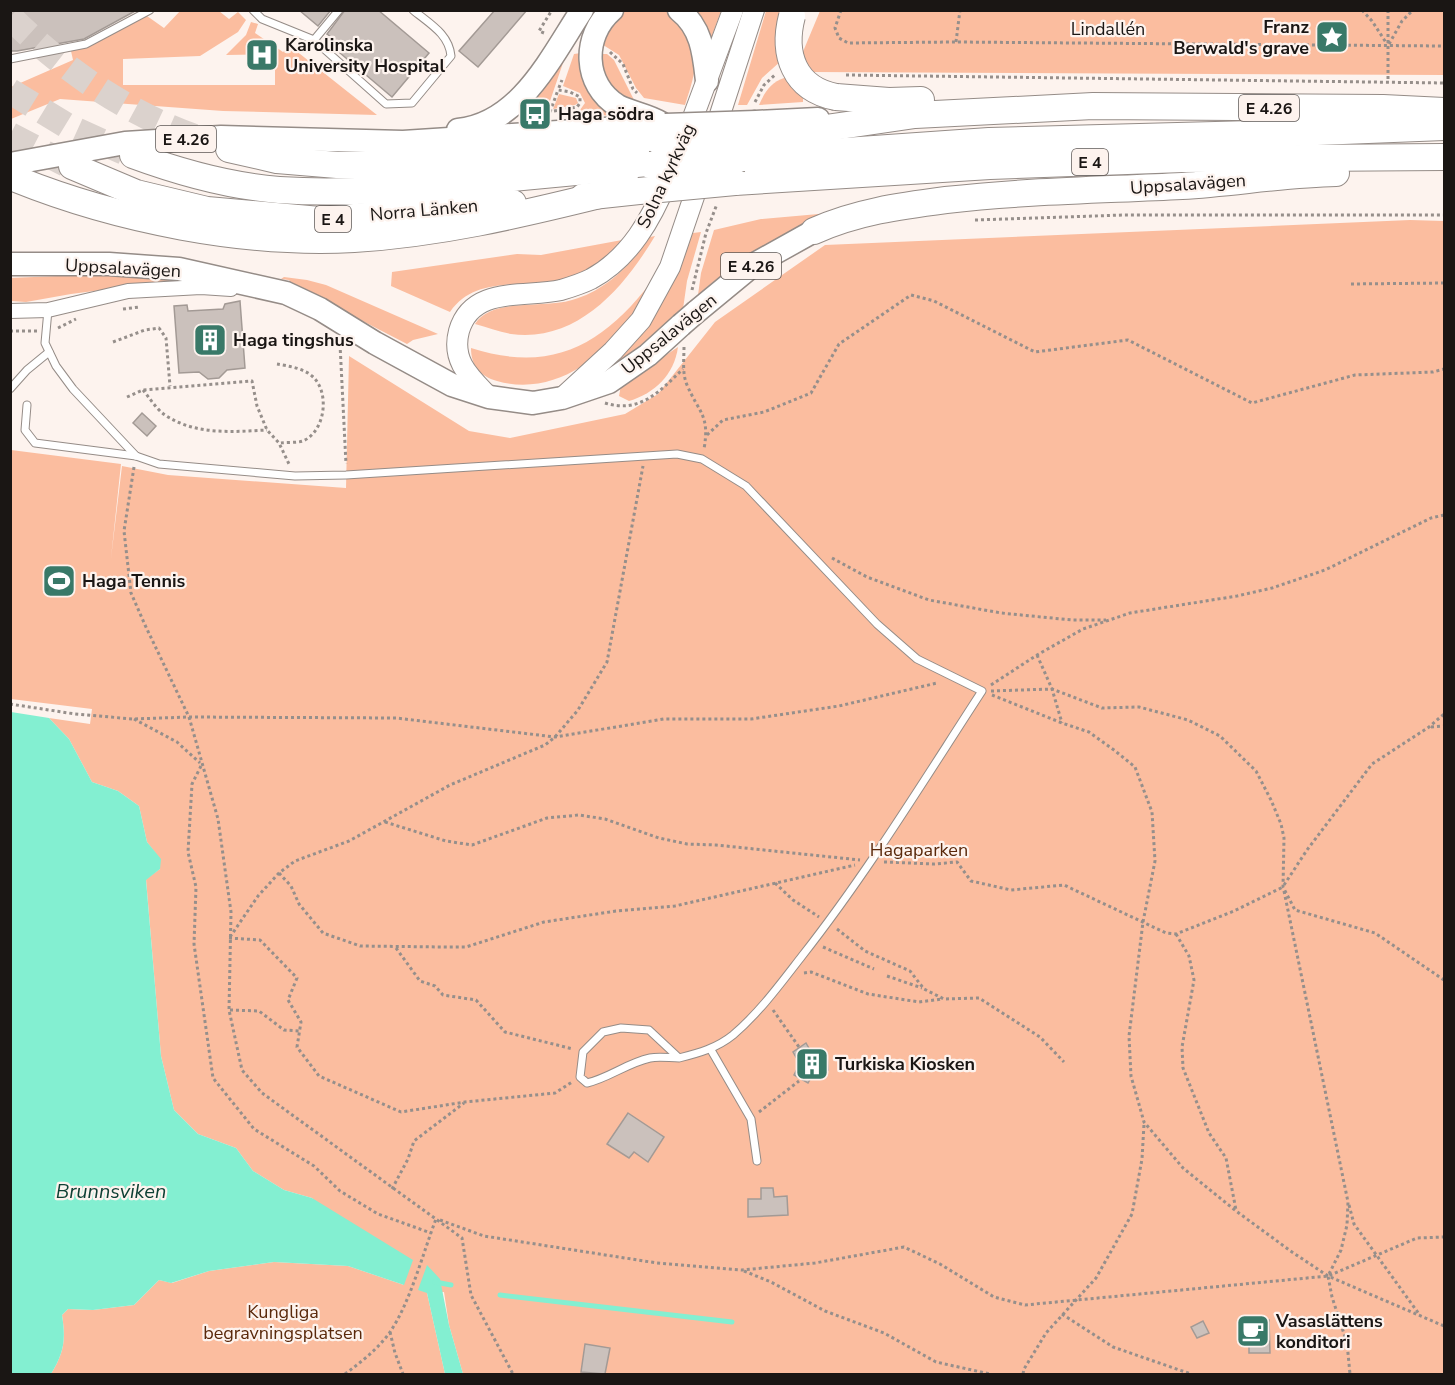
<svg xmlns="http://www.w3.org/2000/svg" width="1455" height="1385" viewBox="0 0 1455 1385" font-family="'Nunito Sans',sans-serif">
  <rect width="100%" height="100%" fill="#fdf3ee"/>
  <!-- green -->
  <g fill="#fbbd9f">
    <path d="M181 10 219 11 229 19 238 12 246 20 238 32 200 56 123 59V85H275V54L226 55 246 35 251 22 258 24 255 33 283 52 290 46 377 115 223 111 60 99 11 119V87L73 60 71 51 86 47 147 16 164 28Z"/>
    <path d="M627 11C638 11 653 8 664 11 688 16 696 53 694 73 692 84 688 95 685 105L644 98 636 88 619 55 600 43 620 14Z"/>
    <path d="M691 11H721L708 47Z"/>
    <path d="M766 11H786L782 60 762 78 747 105H738Z"/>
    <path d="M820 11H1444V75L810 72 802 54Z"/>
    <path d="M581 53 614 114 610 116 586 113H562L580 110 585 103 580 93 563 86 574 54Z"/>
    <path d="M566 54 547 110 527 111 517 113Z"/>
    <path d="M599 54H607L614 60 635 102C608 89 606 82 599 54Z"/>
    <path d="M784 78H788L803 97V102L759 105C764 93 771 82 784 78Z"/>
    <path d="M559 94 576 98 578 103 575 105 553 109Z"/>
    <path d="M830 213C778 236 741 257 698 295L701 273 714 230 761 219Z"/>
    <path d="M1410 220 1444 221V1374H463L449 1325 444 1292 427 1293 445 1374H51C64 1353 66 1340 62 1315L68 1309 93 1310 134 1305 159 1280 172 1283 209 1271 274 1262 348 1266 404 1285 312 1198 284 1190 253 1171 236 1148 198 1134 174 1110 161 1056 146 879 160 869V859L147 842 139 806 118 791 92 782 69 739 49 718 90 724 92 709 11 699V450L121 464 111 558 122 466 168 475 346 488 349 356 469 431 510 438 625 414 658 394 715 322 825 245Z"/>
    <path d="M701 232 687 281 683 309 632 355 603 372 673 275 693 233Z"/>
    <path d="M655 236C624 288 577 343 511 334 499 332 487 327 475 324 492 297 544 309 572 300 605 291 631 265 650 237Z"/>
    <path d="M622 240C606 259 582 276 557 281 520 288 475 276 450 312L391 286 392 272 517 254 541 255Z"/>
    <path d="M81 275 166 278 170 281 71 294 26 302 11 301 10 278Z"/>
    <path d="M284 277 307 280 326 285 438 334 413 340 407 344 293 285 289 280 281 279Z"/>
    <path d="M652 281C645 295 639 314 629 325 596 363 549 396 497 381 480 376 471 366 471 348 552 374 603 345 652 281Z"/>
    <path d="M678 347C674 375 655 393 629 401L619 396 621 385Z"/>
  </g>
  <!-- water -->
  <g fill="#83efd1">
    <path d="M11 712 49 718 69 739 92 782 118 791 139 806 147 842 161 859 160 869 146 880 161 1056 174 1110 198 1134 236 1148 253 1171 284 1190 312 1198 413 1260 404 1285 348 1266 274 1262 209 1271 171 1283 159 1280 134 1305 93 1310 68 1309 62 1315C66 1340 64 1353 51 1374H11Z"/>
    <path d="M427 1265 440 1279 449 1325 463 1374H445L427 1293 418 1290Z"/>
  </g>
  <g fill="none" stroke-linecap="round" stroke-linejoin="round">
    <!-- stream -->
    <g stroke="#83efd1" stroke-width="5">
      <path d="M435 1282 451 1285"/>
      <path d="M500 1295 732 1322"/>
    </g>
  </g>
  <!-- building -->
  <g fill="#cbc1bc" stroke="#a39a95" stroke-width="1.5">
    <path d="M10 10H137L84 39 17 51H10Z"/>
    <path d="M299 10H331L318 26Z"/>
    <path d="M345 10H378L429 53 392 97 327 42 331 37 327 34Z"/>
    <path d="M495 10H527L478 67 459 51Z"/>
    <path d="M240 301 245 368 227 370 219 378 208 379 199 372 179 373 174 306 187 305 188 311 223 309 225 304Z"/>
    <path d="M142 413 156 426 147 436 133 423Z"/>
    <path d="M806 1043 810 1050 820 1054H827L828 1070H820L812 1076 808 1083 794 1075 797 1069V1059L793 1052Z"/>
    <path d="M628 1113 664 1137 648 1162 634 1152 629 1158 607 1144Z"/>
    <path d="M761 1188H773L774 1197 787 1196 788 1215 748 1217V1199H761Z"/>
    <path d="M1249 1320H1269L1270 1353H1249Z"/>
    <path d="M1203 1321 1209 1333 1197 1338 1191 1327Z"/>
    <path d="M585 1344 610 1348 605 1374 581 1372Z"/>
  </g>
  <g fill="none" stroke-linecap="round" stroke-linejoin="round">
    <!-- highway-tunnel -->
    <g stroke="#dbd2cd" stroke-width="26" stroke-dasharray="26 13" stroke-linecap="butt">
      <path d="M10 17C66 72 131 116 206 141"/>
      <path d="M10 91 69 127 124 152"/>
      <path d="M10 135 66 164"/>
    </g>
    <defs>
      <g id="lane">
        <path d="M253 10 262 19 314 40 386 104 412 103 451 56C449 34 430 24 413 10"/>
        <path d="M314 40 339 10"/>
        <path d="M10 59 86 44 150 10"/>
        <path d="M48 310 45 343 56 366 73 389 136 456"/>
        <path d="M10 389 27 370 49 352"/>
        <path d="M27 405 25 430 35 443 136 456 159 464 295 476 346 475 677 454 702 459 746 486 877 624 917 659 982 691C924 780 868 872 802 956 781 983 760 1012 733 1035 717 1048 699 1053 679 1058L649 1030 621 1028 603 1032 583 1052 580 1077 587 1083C609 1078 627 1063 650 1058 659 1056 670 1058 679 1058"/>
        <path d="M711 1050 751 1119 757 1161"/>
      </g>
      <path id="street" d="M10 311 48 310 128 291 201 287 231 289"/>
      <g id="secondary">
        <path d="M686 136 733 10"/>
        <path d="M713 136 754 10"/>
        <path d="M564 396 613 351 641 320 670 267 702 173"/>
        <path d="M489 397C470 377 451 361 459 331 472 285 526 298 561 290 571 287 583 283 591 279 630 258 652 218 668 179"/>
      </g>
      <g id="primary">
        <path d="M612 10C582 36 583 85 618 106 632 113 648 115 661 123"/>
        <path d="M679 10C702 28 704 54 707 81"/>
        <path d="M756 122 818 119"/>
        <path d="M458 130C520 124 551 57 582 10"/>
        <path d="M10 164 125 143 221 137 403 142 665 125"/>
        <path d="M10 264H109L179 269 286 293 320 309 375 343 452 385 489 397 533 403 562 398 609 382 648 355 681 325"/>
        <path d="M696 312 753 265 814 231"/>
      </g>
      <g id="highway">
        <path d="M836 97 889 101 921 100"/>
        <path d="M751 139 915 115 1093 106 1383 108 1444 111"/>
        <path d="M229 149 277 160 337 165H374L438 162 660 142"/>
        <path d="M133 155C179 172 229 186 279 190 354 195 426 187 501 179 551 174 600 170 650 165"/>
        <path d="M744 158 989 141 1292 133 1444 127"/>
        <path d="M72 166 136 193 207 210 320 220 513 203"/>
        <path d="M16 179C118 220 244 245 354 239 438 234 519 215 600 195"/>
        <path d="M735 182 990 166 1183 159 1444 157"/>
        <path d="M583 197 639 191"/>
        <path d="M814 231C856 212 900 206 946 200 1024 191 1103 190 1182 186 1233 183 1285 174 1336 173"/>
      </g>
    </defs>
    <!-- lane casing -->
    <use href="#lane" stroke="#958c87" stroke-width="9"/>
    <!-- street casing -->
    <use href="#street" stroke="#958c87" stroke-width="16"/>
    <!-- secondary casing -->
    <use href="#secondary" stroke="#958c87" stroke-width="22"/>
    <!-- primary casing -->
    <use href="#primary" stroke="#958c87" stroke-width="25"/>
    <!-- highway casing -->
    <use href="#highway" stroke="#958c87" stroke-width="28"/>
    <!-- path -->
    <g stroke="#968f8b" stroke-width="3" stroke-dasharray="3 3" stroke-linecap="butt">
      <path d="M841 10 835 28 839 38 848 43 956 42 1444 46"/>
      <path d="M1362 10 1372 21 1387 44"/>
      <path d="M1388 10V81"/>
      <path d="M544 33 539 31 552 10"/>
      <path d="M956 42 960 10"/>
      <path d="M1389 44 1402 21 1413 10"/>
      <path d="M610 52 623 64 633 89 637 93"/>
      <path d="M846 75 1444 83"/>
      <path d="M755 102 764 85 776 74"/>
      <path d="M554 111 577 107 580 103V97L570 92 558 90 562 80"/>
      <path d="M550 112 558 90"/>
      <path d="M975 220 1124 215H1444"/>
      <path d="M1351 284 1444 283"/>
      <path d="M692 290 706 233 717 204"/>
      <path d="M123 309 140 307"/>
      <path d="M58 328 76 319"/>
      <path d="M10 331H37"/>
      <path d="M113 342 145 330 159 328 166 338 170 386"/>
      <path d="M340 344 346 464"/>
      <path d="M684 347C684 360 682 373 687 385 699 413 710 415 704 449"/>
      <path d="M277 364C288 366 303 368 312 376 330 391 326 431 303 441 297 443 287 442 280 443"/>
      <path d="M143 390C149 397 156 409 165 415 195 435 231 432 267 430"/>
      <path d="M127 397 143 390 252 381 257 406 267 430 279 443 289 464"/>
      <path d="M605 403C640 414 660 391 683 369"/>
      <path d="M707 435 723 420 764 412 811 393 839 344 911 295 934 301 1035 352 1128 340 1252 403 1355 375 1433 372 1444 369"/>
      <path d="M134 467 124 531 131 593 145 625 189 717 218 819 231 912 229 1010 242 1070 262 1093 462 1238 471 1295 513 1374"/>
      <path d="M832 558 867 577 929 600 1001 613 1072 620H1106"/>
      <path d="M1037 655 1052 689 1062 723"/>
      <path d="M991 685 1037 655 1083 629 1130 613 1237 596 1272 588 1325 570 1431 518 1444 515"/>
      <path d="M991 691 1052 689 1102 708 1139 707 1188 720 1220 736 1256 771 1271 800 1281 824 1284 838 1283 887 1295 910 1375 933 1444 980"/>
      <path d="M992 695 1062 723 1089 732 1114 750 1135 767 1152 812 1155 861 1143 922 1129 1036 1131 1076 1144 1122 1183 1168 1236 1211 1292 1252 1328 1276 1444 1326"/>
      <path d="M10 704 75 714 133 719 189 717 396 718 555 737 664 719H751L839 706 937 683"/>
      <path d="M134 719 177 742 200 763"/>
      <path d="M1431 727 1444 726"/>
      <path d="M201 766 192 784 188 852 196 887 194 944 213 1078 254 1129 314 1166 340 1191 378 1214 431 1233"/>
      <path d="M385 822 446 841 472 845 547 818 579 815 605 819 659 838 687 844 716 845 860 860"/>
      <path d="M884 862 934 864 957 862 971 881 1011 890 1064 885 1166 933 1176 934 1234 911 1283 887"/>
      <path d="M279 873 291 886 299 904 323 933 360 946 445 947H466L544 922 616 911 675 906 855 865"/>
      <path d="M775 883 793 900 819 917"/>
      <path d="M1284 885 1307 850 1372 764 1429 727 1444 714"/>
      <path d="M1284 891 1348 1202 1347 1225 1341 1250 1328 1276 1332 1297 1347 1343 1350 1374"/>
      <path d="M837 929 865 951 910 971 924 989 944 999 979 998 1040 1037 1064 1062"/>
      <path d="M1176 934 1189 956 1194 980 1182 1047 1183 1068 1209 1133 1226 1158 1236 1210"/>
      <path d="M230 937 258 896 279 873 295 861 349 841 450 785 545 745 555 737 578 710 607 662 643 466"/>
      <path d="M229 938 260 940 297 978 288 1000 301 1022 297 1047 319 1076 401 1112 465 1102 555 1093 572 1082"/>
      <path d="M823 947 874 969"/>
      <path d="M396 948 420 981 435 986 443 995 476 1000 505 1032 573 1049"/>
      <path d="M804 973 811 972 868 994 919 1002 942 999"/>
      <path d="M887 976 922 988"/>
      <path d="M230 1010 259 1011 284 1030 300 1031"/>
      <path d="M773 1010 799 1047"/>
      <path d="M759 1112 799 1081"/>
      <path d="M392 1189 408 1159 414 1141 464 1103"/>
      <path d="M1349 1205 1354 1224 1419 1314"/>
      <path d="M440 1220 484 1236 657 1263 742 1270 815 1263 904 1247 940 1264 994 1297 1025 1305 1328 1276 1417 1238 1444 1237"/>
      <path d="M744 1271 771 1282 825 1311 884 1333 936 1362 990 1374"/>
      <path d="M1062 1314 1113 1347 1191 1374"/>
      <path d="M390 1332 395 1353 403 1374"/>
      <path d="M345 1374C361 1362 378 1349 390 1332 410 1303 423 1253 436 1219"/>
      <path d="M1023 1374 1024 1369 1046 1333 1096 1278 1132 1214 1142 1159 1144 1124"/>
    </g>
    <!-- lane -->
    <use href="#lane" stroke="#fff" stroke-width="7"/>
    <!-- street -->
    <use href="#street" stroke="#fff" stroke-width="14"/>
    <!-- secondary -->
    <use href="#secondary" stroke="#fff" stroke-width="20"/>
    <!-- primary -->
    <use href="#primary" stroke="#fff" stroke-width="22"/>
    <!-- highway -->
    <use href="#highway" stroke="#fff" stroke-width="26"/>
    <defs>
      <g id="primary-bridge">
        <path d="M665 125 756 122"/>
        <path d="M681 325 696 312"/>
      </g>
      <g id="highway-bridge">
        <path d="M792 16C782 54 794 89 836 97"/>
        <path d="M660 142 751 139"/>
        <path d="M650 165 744 158"/>
        <path d="M639 191 735 182"/>
      </g>
    </defs>
    <!-- primary-bridge casing -->
    <use href="#primary-bridge" stroke="#958c87" stroke-width="25" stroke-linecap="butt"/>
    <!-- highway-bridge casing -->
    <use href="#highway-bridge" stroke="#958c87" stroke-width="28" stroke-linecap="butt"/>
    <!-- primary-bridge -->
    <use href="#primary-bridge" stroke="#fff" stroke-width="22"/>
    <!-- highway-bridge -->
    <use href="#highway-bridge" stroke="#fff" stroke-width="26"/>
  </g>
  <!-- icons -->
  <defs>
    <symbol id="sight-square" viewBox="-11 -11 22 22"><rect x="-9" y="-9" width="18" height="18" rx="4" fill="#397968" stroke="#fdf3ee"/><path d="M0-6L1.8-2.2L6-1.7L2.9 1.2L3.7 5.4L0 3.3L-3.7 5.4L-2.9 1.2L-6-1.7L-1.8-2.2Z" fill="#fff"/></symbol>
    <symbol id="hospital-square" viewBox="-11 -11 22 22"><rect x="-9" y="-9" width="18" height="18" rx="4" fill="#397968" stroke="#fdf3ee"/><path d="M-5-5h3v3.5h4V-5h3V5h-3V1.5h-4V5h-3Z" fill="#fff"/></symbol>
    <symbol id="bus-square" viewBox="-11 -11 22 22"><rect x="-9" y="-9" width="18" height="18" rx="4" fill="#397968" stroke="#fdf3ee"/><path d="M-5-6H5V4H4V6H2V4H-2V6H-4V4H-5ZM-3.5-4V0h7V-4ZM-3.5 1.2v1.5H-2V1.2ZM2 1.2v1.5H3.5V1.2Z" fill="#fff"/></symbol>
    <symbol id="building-square" viewBox="-11 -11 22 22"><rect x="-9" y="-9" width="18" height="18" rx="4" fill="#397968" stroke="#fdf3ee"/><path d="M-4-6H4V6H1V3H-1V6H-4ZM-2.5-4.3h1.7v1.8h-1.7ZM.8-4.3h1.7v1.8H.8ZM-2.5-1h1.7V.8h-1.7ZM.8-1h1.7V.8H.8Z" fill="#fff"/></symbol>
    <symbol id="stadium-square" viewBox="-11 -11 22 22"><rect x="-9" y="-9" width="18" height="18" rx="4" fill="#397968" stroke="#fdf3ee"/><path d="M0-5a6.5 5 0 1 0 0 10a6.5 5 0 1 0 0-10ZM-3.5-1.8h7v3.6h-7Z" fill="#fff"/></symbol>
    <symbol id="cafe-square" viewBox="-11 -11 22 22"><rect x="-9" y="-9" width="18" height="18" rx="4" fill="#397968" stroke="#fdf3ee"/><path d="M-5.5-4.5H6V0H3Q3 3.5 0 3.5H-2.5Q-5.5 3.5-5.5 0ZM3-3.2v2h1.7v-2ZM-6 4.5H4V6H-6Z" fill="#fff"/></symbol>
  </defs>
  <g fill-rule="evenodd">
    <use href="#sight-square" x="1313" y="18" width="38" height="38"/>
    <use href="#hospital-square" x="243" y="36" width="38" height="38"/>
    <use href="#bus-square" x="516" y="95" width="38" height="38"/>
    <use href="#building-square" x="191" y="321" width="38" height="38"/>
    <use href="#stadium-square" x="40" y="562" width="38" height="38"/>
    <use href="#building-square" x="793" y="1045" width="38" height="38"/>
    <use href="#cafe-square" x="1234" y="1312" width="38" height="38"/>
  </g>
  <g text-anchor="middle" stroke-width="4.5" stroke-linejoin="round" paint-order="stroke">
    <!-- shield labels -->
    <g fill="#fdf3ee" stroke="#5e5855" stroke-width="1.5">
      <rect x="1239" y="95" width="60" height="26" rx="4.5"/>
      <rect x="156" y="126" width="60" height="26" rx="4.5"/>
      <rect x="1072" y="149" width="36" height="26" rx="4.5"/>
      <rect x="315" y="206" width="36" height="26" rx="4.5"/>
      <rect x="721" y="253" width="60" height="26" rx="4.5"/>
    </g>
    <g font-size="16" font-weight="bold" fill="#1a1614">
      <text x="1269" y="114">E 4.26</text>
      <text x="186" y="145">E 4.26</text>
      <text x="1090" y="168">E 4</text>
      <text x="333" y="225">E 4</text>
      <text x="751" y="272">E 4.26</text>
    </g>
    <!-- poi labels -->
    <g font-size="18" font-weight="bold" fill="#1a1614" stroke="#fdf3ee" text-anchor="start">
      <text x="1309" y="33" text-anchor="end">Franz<tspan x="1309" dy="21">Berwald's grave</tspan></text>
      <text x="285" y="51">Karolinska<tspan x="285" dy="21">University Hospital</tspan></text>
      <text x="558" y="120">Haga södra</text>
      <text x="233" y="346">Haga tingshus</text>
      <text x="82" y="587">Haga Tennis</text>
      <text x="835" y="1070">Turkiska Kiosken</text>
      <text x="1276" y="1327">Vasaslättens<tspan x="1276" dy="21">konditori</tspan></text>
    </g>
    <!-- street labels -->
    <g font-size="18" fill="#1a1614" stroke="#fdf3ee">
      <text x="1108" y="35">Lindallén</text>
      <text transform="translate(666 176) rotate(-65)" y="6">Solna kyrkväg</text>
      <text transform="translate(1188 184) rotate(-4)" y="6">Uppsalavägen</text>
      <text transform="translate(424 210) rotate(-5)" y="6">Norra Länken</text>
      <text transform="translate(123 268) rotate(3)" y="6">Uppsalavägen</text>
      <text transform="translate(669 334) rotate(-39)" y="6">Uppsalavägen</text>
    </g>
    <!-- park labels -->
    <g font-size="18" fill="#5a280a" stroke="#fdf3ee">
      <text x="919" y="856">Hagaparken</text>
      <text x="283" y="1318">Kungliga<tspan x="283" dy="21">begravningsplatsen</tspan></text>
    </g>
    <!-- water labels -->
    <g font-size="20" font-style="italic" fill="#0e4034" stroke="#fdf3ee">
      <text x="111" y="1198">Brunnsviken</text>
    </g>
  </g>
  <!-- border -->
  <rect width="1455" height="1385" fill="none" stroke="#1a1614" stroke-width="24"/>
</svg>
